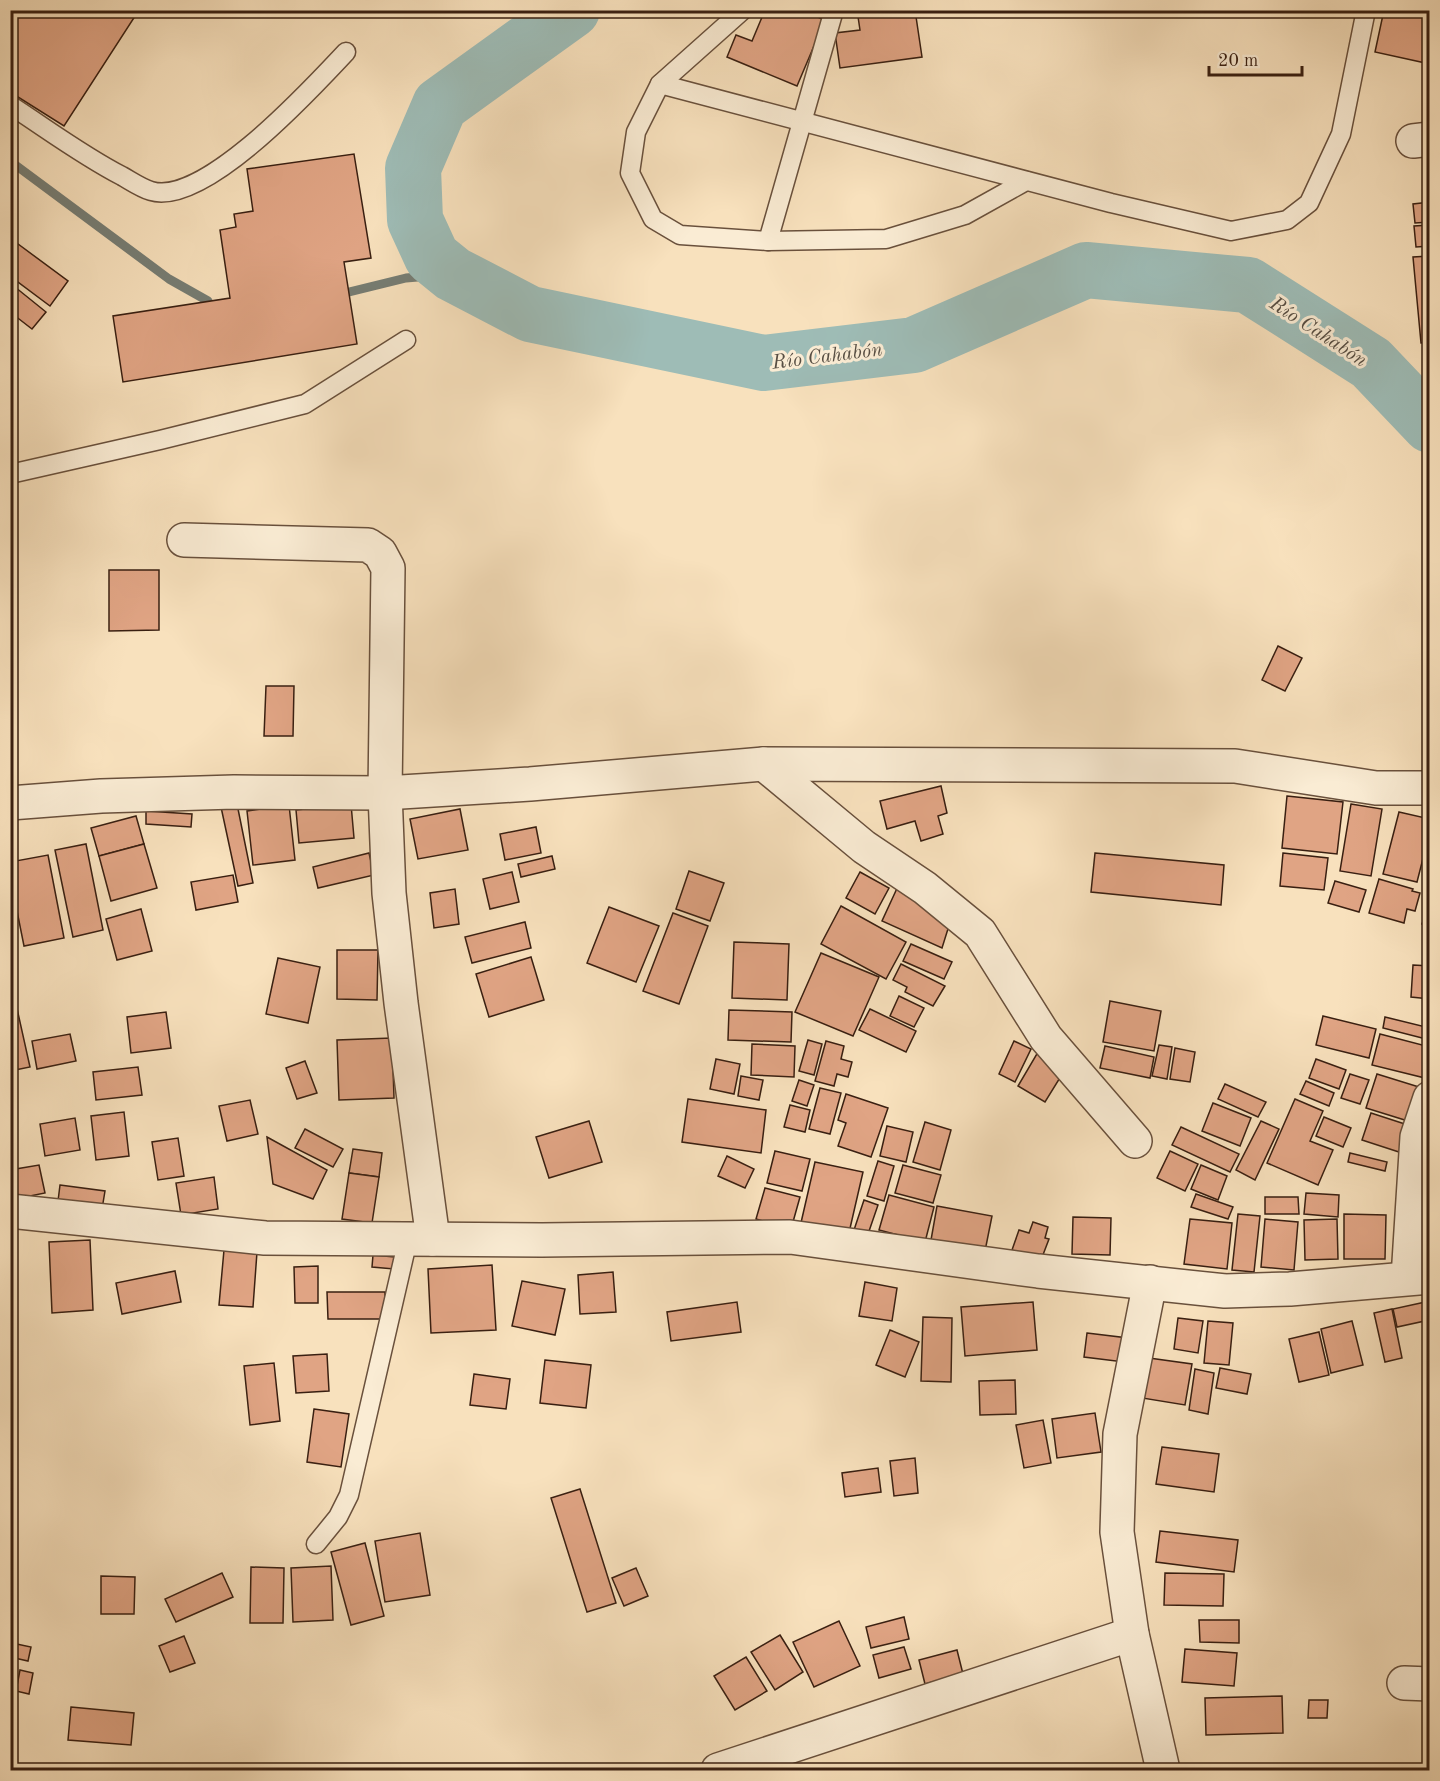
<svg xmlns="http://www.w3.org/2000/svg" width="1440" height="1781" viewBox="0 0 1440 1781" font-family="'Old Standard TT',serif">
  <rect width="100%" height="100%" fill="#f8e1bd"/>
  <filter id="stains"><feTurbulence type="fractalNoise" baseFrequency=".00333" numOctaves="4"/><feColorMatrix values="0 0 0 0 .2 0 0 0 0 .09 0 0 0 0 .02 0 0 0 .5 -.17"/></filter>
  <radialGradient id="worn" r=".72"><stop offset=".6" stop-color="#630" stop-opacity="0"/><stop offset="1" stop-color="#630" stop-opacity=".3"/></radialGradient>
  <g fill="none" stroke-linecap="round" stroke-linejoin="round">
    <!-- stream -->
    <g stroke="#767d74" stroke-width="9">
      <path d="M10 161 169 279 208 301"/>
      <path d="M349 292 406 278 453 274"/>
    </g>
    <!-- river -->
    <path stroke="#9ebcb6" stroke-width="56" d="M572 10 440 105 413 168 415 220 432 257 453 274 530 314 764 363 914 345 1086 270 1248 285 1371 363 1430 425"/>
  </g>
  <!-- building -->
  <g fill="#e0a484" stroke="#391f11" stroke-width="1.5">
    <path d="M10 10H139L64 126 10 92Z"/>
    <path d="M765 10H801L825 20 797 86 727 57 736 35 752 41Z"/>
    <path d="M857 10H915L922 57 840 68 835 33 860 30Z"/>
    <path d="M1384 10H1395L1430 18V64L1375 52Z"/>
    <path d="M354 154 371 258 344 262 357 344 123 382 113 316 230 298 220 230 236 227 234 214 253 211 247 169Z"/>
    <path d="M1430 202V222L1415 223 1413 204Z"/>
    <path d="M1430 225V246L1416 247 1414 226Z"/>
    <path d="M10 238 68 281 50 306 10 276Z"/>
    <path d="M1430 256V342L1421 343 1413 257Z"/>
    <path d="M10 283 46 312 32 329 10 312Z"/>
    <path d="M109 570H159V630L109 631Z"/>
    <path d="M1278 646 1302 658 1285 691 1262 680Z"/>
    <path d="M266 686H294L293 736H264Z"/>
    <path d="M941 786 947 813 938 816 943 834 921 841 915 821 887 829 880 801Z"/>
    <path d="M1287 796 1343 802 1337 854 1282 848Z"/>
    <path d="M237 804 253 883 238 886 221 807Z"/>
    <path d="M351 804 354 838 299 843 296 810Z"/>
    <path d="M1351 804 1382 809 1371 876 1340 871Z"/>
    <path d="M289 805 295 860 253 865 247 811Z"/>
    <path d="M460 809 468 850 418 859 410 819Z"/>
    <path d="M146 811 192 814 191 827 146 824Z"/>
    <path d="M1399 812 1430 819V831L1417 882 1383 874Z"/>
    <path d="M136 816 144 844 99 856 91 828Z"/>
    <path d="M536 827 541 853 505 860 500 834Z"/>
    <path d="M86 844 103 930 73 937 55 850Z"/>
    <path d="M144 844 157 888 111 901 99 856Z"/>
    <path d="M369 853 374 875 318 888 313 867Z"/>
    <path d="M1095 853 1224 865 1221 905 1091 892Z"/>
    <path d="M1283 853 1328 858 1324 890 1280 886Z"/>
    <path d="M48 855 64 938 24 946 10 876V862Z"/>
    <path d="M552 856 555 869 521 877 518 864Z"/>
    <path d="M689 871 724 883 710 921 676 909Z"/>
    <path d="M512 872 519 902 490 909 483 879Z"/>
    <path d="M860 872 889 888 875 914 846 898Z"/>
    <path d="M233 875 238 902 196 910 191 882Z"/>
    <path d="M1379 879 1413 889 1412 891 1420 893 1415 911 1407 909 1404 923 1369 913Z"/>
    <path d="M1335 881 1366 890 1359 912 1328 903Z"/>
    <path d="M899 884 952 916 942 948 882 921Z"/>
    <path d="M455 889 459 924 434 928 430 893Z"/>
    <path d="M1430 901V926L1422 924Z"/>
    <path d="M841 906 906 942 886 979 821 944Z"/>
    <path d="M609 907 659 926 636 982 587 963Z"/>
    <path d="M141 909 152 951 117 960 106 919Z"/>
    <path d="M673 913 708 926 679 1004 643 991Z"/>
    <path d="M525 922 531 948 472 963 465 937Z"/>
    <path d="M734 942 789 944 787 1000 732 998Z"/>
    <path d="M911 944 952 962 944 979 903 961Z"/>
    <path d="M337 950H378L377 1000 337 999Z"/>
    <path d="M821 953 879 977 853 1036 795 1012Z"/>
    <path d="M531 957 544 1000 489 1017 476 974Z"/>
    <path d="M278 958 320 967 308 1023 266 1014Z"/>
    <path d="M901 964 945 986 933 1006 905 992 907 987 893 980Z"/>
    <path d="M1413 965 1430 966V999L1411 997Z"/>
    <path d="M899 996 924 1008 914 1027 890 1016Z"/>
    <path d="M1110 1001 1161 1011 1154 1051 1103 1042Z"/>
    <path d="M16 1004 30 1067 10 1071V1005Z"/>
    <path d="M870 1009 916 1031 906 1052 859 1030Z"/>
    <path d="M729 1010 792 1012 791 1042 728 1040Z"/>
    <path d="M166 1012 171 1048 131 1053 127 1017Z"/>
    <path d="M1323 1016 1376 1029 1369 1058 1316 1045Z"/>
    <path d="M1385 1017 1430 1028V1040L1383 1028Z"/>
    <path d="M70 1034 76 1061 37 1069 32 1041Z"/>
    <path d="M1380 1034 1430 1047V1061L1425 1078 1372 1065Z"/>
    <path d="M392 1038 394 1098 339 1100 337 1040Z"/>
    <path d="M808 1040 822 1044 814 1075 799 1071Z"/>
    <path d="M826 1041 844 1046 841 1059 852 1062 848 1077 837 1074 834 1086 815 1081Z"/>
    <path d="M1014 1041 1031 1049 1015 1082 999 1074Z"/>
    <path d="M752 1044 795 1046 794 1077 751 1075Z"/>
    <path d="M1159 1045 1172 1047 1167 1079 1152 1076Z"/>
    <path d="M1105 1046 1154 1057 1150 1078 1100 1068Z"/>
    <path d="M1175 1048 1195 1052 1190 1082 1170 1079Z"/>
    <path d="M1038 1052 1066 1068 1045 1102 1018 1086Z"/>
    <path d="M716 1059 740 1064 734 1094 710 1089Z"/>
    <path d="M1316 1059 1346 1070 1339 1089 1309 1078Z"/>
    <path d="M305 1061 317 1093 297 1099 286 1068Z"/>
    <path d="M138 1067 142 1095 96 1100 93 1072Z"/>
    <path d="M1350 1074 1369 1080 1360 1104 1341 1098Z"/>
    <path d="M1377 1074 1419 1087 1408 1121 1366 1108Z"/>
    <path d="M741 1076 763 1080 759 1100 738 1096Z"/>
    <path d="M799 1080 814 1085 807 1106 792 1101Z"/>
    <path d="M1306 1081 1334 1093 1329 1106 1300 1094Z"/>
    <path d="M1225 1084 1266 1102 1258 1117 1218 1099Z"/>
    <path d="M820 1088 841 1093 830 1134 809 1129Z"/>
    <path d="M846 1094 888 1108 871 1157 838 1146 846 1123 838 1120Z"/>
    <path d="M688 1099 766 1110 761 1153 682 1142Z"/>
    <path d="M1295 1099 1323 1111 1310 1141 1333 1150 1318 1185 1267 1163Z"/>
    <path d="M250 1100 258 1134 227 1141 219 1106Z"/>
    <path d="M1213 1103 1251 1118 1240 1146 1202 1131Z"/>
    <path d="M790 1105 810 1110 805 1132 784 1127Z"/>
    <path d="M124 1112 129 1156 96 1160 91 1116Z"/>
    <path d="M1371 1113 1411 1126 1402 1153 1362 1140Z"/>
    <path d="M1324 1117 1351 1128 1343 1147 1316 1136Z"/>
    <path d="M75 1118 80 1150 45 1156 40 1124Z"/>
    <path d="M589 1121 602 1162 549 1178 536 1137Z"/>
    <path d="M1261 1121 1279 1129 1255 1180 1236 1170Z"/>
    <path d="M925 1122 951 1130 940 1170 913 1162Z"/>
    <path d="M887 1126 913 1132 906 1162 880 1156Z"/>
    <path d="M1181 1127 1239 1154 1230 1172 1172 1145Z"/>
    <path d="M305 1129 343 1149 333 1167 295 1148Z"/>
    <path d="M267 1137 327 1170 313 1199 273 1184Z"/>
    <path d="M178 1138 184 1176 158 1180 152 1142Z"/>
    <path d="M353 1149 382 1153 379 1177 349 1173Z"/>
    <path d="M775 1151 810 1159 802 1191 767 1183Z"/>
    <path d="M1170 1151 1198 1164 1185 1191 1157 1178Z"/>
    <path d="M1350 1153 1387 1162 1385 1171 1348 1162Z"/>
    <path d="M727 1156 754 1169 745 1188 718 1176Z"/>
    <path d="M878 1161 894 1166 884 1201 867 1196Z"/>
    <path d="M815 1162 863 1172 848 1237 800 1227Z"/>
    <path d="M39 1165 45 1193 10 1200V1170Z"/>
    <path d="M903 1165 941 1175 933 1203 895 1193Z"/>
    <path d="M1201 1165 1227 1176 1218 1200 1191 1189Z"/>
    <path d="M349 1173 379 1177 372 1223 342 1219Z"/>
    <path d="M214 1177 218 1209 181 1215 176 1183Z"/>
    <path d="M60 1185 105 1191 101 1215 57 1209Z"/>
    <path d="M765 1188 800 1197 791 1229 756 1219Z"/>
    <path d="M1306 1193 1339 1195 1338 1217 1304 1214Z"/>
    <path d="M1196 1194 1233 1207 1228 1219 1191 1207Z"/>
    <path d="M889 1195 934 1207 925 1242 879 1230Z"/>
    <path d="M1265 1197H1298L1299 1214H1265Z"/>
    <path d="M864 1200 878 1205 867 1237 853 1233Z"/>
    <path d="M937 1206 992 1216 985 1251 931 1240Z"/>
    <path d="M1238 1214 1260 1216 1254 1272 1232 1270Z"/>
    <path d="M1344 1214 1386 1215 1385 1259H1344Z"/>
    <path d="M1073 1217 1111 1218 1110 1255 1072 1254Z"/>
    <path d="M1190 1219 1232 1223 1227 1269 1184 1264Z"/>
    <path d="M1265 1219 1298 1222 1294 1270 1261 1267Z"/>
    <path d="M1337 1219 1338 1259 1305 1260 1304 1220Z"/>
    <path d="M1033 1222 1048 1227 1045 1238 1049 1239 1041 1260 1012 1250 1019 1230 1029 1233Z"/>
    <path d="M90 1240 93 1310 52 1313 49 1242Z"/>
    <path d="M224 1250 257 1252 253 1307 219 1305Z"/>
    <path d="M373 1255 395 1257 394 1269 372 1267Z"/>
    <path d="M492 1265 496 1330 431 1333 428 1269Z"/>
    <path d="M318 1266V1303H295L294 1267Z"/>
    <path d="M175 1271 181 1302 122 1314 116 1283Z"/>
    <path d="M613 1272 616 1312 580 1314 578 1275Z"/>
    <path d="M522 1281 565 1289 555 1335 512 1326Z"/>
    <path d="M865 1282 897 1288 892 1321 859 1316Z"/>
    <path d="M327 1292H385V1319H328Z"/>
    <path d="M1430 1301V1344L1425 1321 1397 1327 1393 1309Z"/>
    <path d="M737 1302 741 1332 671 1341 667 1312Z"/>
    <path d="M1033 1302 1037 1350 965 1356 961 1307Z"/>
    <path d="M1392 1309 1402 1358 1385 1362 1374 1313Z"/>
    <path d="M923 1317 952 1318 951 1382 921 1381Z"/>
    <path d="M1178 1318 1203 1321 1198 1353 1174 1349Z"/>
    <path d="M1208 1321 1233 1323 1229 1365 1204 1363Z"/>
    <path d="M1352 1321 1363 1365 1331 1373 1321 1329Z"/>
    <path d="M890 1330 919 1342 905 1377 876 1365Z"/>
    <path d="M1319 1332 1329 1375 1299 1382 1289 1339Z"/>
    <path d="M1087 1333 1128 1338 1124 1362 1084 1357Z"/>
    <path d="M327 1354 329 1391 296 1393 293 1356Z"/>
    <path d="M1149 1358 1192 1364 1185 1405 1142 1398Z"/>
    <path d="M545 1360 591 1365 586 1408 540 1403Z"/>
    <path d="M274 1363 280 1421 250 1425 244 1366Z"/>
    <path d="M1220 1368 1251 1374 1247 1394 1216 1388Z"/>
    <path d="M1195 1369 1214 1373 1208 1414 1189 1410Z"/>
    <path d="M474 1374 510 1379 506 1409 470 1405Z"/>
    <path d="M1015 1380 1016 1414 980 1415 979 1381Z"/>
    <path d="M314 1409 349 1414 341 1467 307 1462Z"/>
    <path d="M1095 1413 1101 1452 1057 1458 1052 1419Z"/>
    <path d="M1043 1420 1051 1463 1024 1468 1016 1425Z"/>
    <path d="M1162 1447 1219 1454 1214 1492 1156 1484Z"/>
    <path d="M915 1458 918 1493 894 1496 890 1461Z"/>
    <path d="M878 1468 881 1492 845 1497 842 1473Z"/>
    <path d="M580 1489 616 1603 587 1612 551 1498Z"/>
    <path d="M1160 1531 1238 1540 1234 1572 1156 1562Z"/>
    <path d="M420 1533 430 1595 385 1602 375 1541Z"/>
    <path d="M365 1543 384 1616 351 1625 331 1552Z"/>
    <path d="M331 1566 333 1620 293 1622 291 1568Z"/>
    <path d="M251 1567 284 1568 283 1623H250Z"/>
    <path d="M636 1568 648 1596 624 1606 612 1578Z"/>
    <path d="M222 1573 233 1597 176 1622 165 1599Z"/>
    <path d="M1165 1573 1224 1574 1223 1606 1164 1605Z"/>
    <path d="M101 1576 135 1577 134 1614H101Z"/>
    <path d="M904 1617 909 1639 871 1648 866 1627Z"/>
    <path d="M1199 1620H1239V1643L1200 1642Z"/>
    <path d="M839 1621 860 1666 814 1687 793 1642Z"/>
    <path d="M780 1635 803 1672 775 1690 751 1652Z"/>
    <path d="M184 1636 195 1663 170 1672 159 1646Z"/>
    <path d="M12 1643 31 1647 28 1661 10 1657Z"/>
    <path d="M904 1647 911 1669 879 1678 873 1655Z"/>
    <path d="M1185 1649 1237 1653 1234 1686 1182 1682Z"/>
    <path d="M957 1650 963 1674 925 1684 919 1660Z"/>
    <path d="M746 1657 767 1691 735 1710 714 1676Z"/>
    <path d="M20 1670 33 1673 29 1694 16 1691Z"/>
    <path d="M1282 1696 1283 1733 1206 1735 1205 1698Z"/>
    <path d="M1309 1700H1328L1327 1718H1308Z"/>
    <path d="M71 1707 134 1713 131 1745 68 1740Z"/>
    <path d="M53 1764 87 1767V1770H52Z"/>
  </g>
  <g fill="none" stroke-linecap="round" stroke-linejoin="round">
    <defs>
      <g id="service">
        <path d="M743 10 660 84 636 132 630 173 653 219 680 235 768 241 886 239 965 215 1026 181"/>
        <path d="M660 84 1111 203 1231 231 1287 220 1309 203 1341 134 1366 10"/>
        <path d="M10 105C47 129 83 156 122 176 131 181 141 188 151 191 204 207 312 88 346 52"/>
        <path d="M768 241 834 10"/>
        <path d="M10 474 160 440 305 404 406 340"/>
        <path d="M316 1544 338 1517 349 1495 408 1239"/>
      </g>
      <g id="minor">
        <path d="M1413 141 1430 139"/>
        <path d="M184 540 368 545 380 553 388 568 385 793 389 893 401 1003 433 1239"/>
        <path d="M764 764 864 847 925 888 980 933 1046 1038 1135 1141"/>
        <path d="M10 803 101 796 234 792 385 793 530 784 764 764 1235 766 1376 788H1430"/>
        <path d="M10 1211 265 1238 542 1240 790 1237 1038 1271 1225 1291 1290 1289 1430 1277"/>
        <path d="M1408 1278 1417 1137 1430 1098"/>
        <path d="M1150 1282 1120 1434 1117 1532 1132 1634 1163 1770"/>
        <path d="M1404 1683 1430 1684"/>
        <path d="M718 1770 1132 1634"/>
      </g>
    </defs>
    <!-- service casing -->
    <use href="#service" stroke="#69503c" stroke-width="21"/>
    <!-- minor casing -->
    <use href="#minor" stroke="#69503c" stroke-width="36"/>
    <!-- service -->
    <use href="#service" stroke="#faecd4" stroke-width="18"/>
    <!-- minor -->
    <use href="#minor" stroke="#faecd4" stroke-width="33"/>
  </g>
  <g text-anchor="middle" stroke-width="6" stroke-linejoin="round" paint-order="stroke">
    <!-- water labels -->
    <g font-size="20" font-style="italic" fill="#574e43" stroke="#faecd4">
      <text transform="translate(1319 331) rotate(33)" y="7">Río Cahabón</text>
      <text transform="translate(827 355) rotate(-7)" y="7">Río Cahabón</text>
    </g>
  </g>
  <!-- margin -->
  <rect width="1440" height="1781" fill="none" stroke="#f8e1bd" stroke-width="36"/>
  <rect x="12" y="12" width="1416" height="1757" fill="none" stroke="#391f11" stroke-width="3"/>
  <rect x="18" y="18" width="1404" height="1745" fill="none" stroke="#391f11" stroke-width="1.5"/>
  <!-- scale -->
  <path d="M1209 66v9h93v-9" fill="none" stroke="#391f11" stroke-width="3"/>
  <text x="1218" y="66" font-size="18" fill="#391f11" stroke="#faecd4" stroke-width="4.5" paint-order="stroke">20 m</text>
  <rect width="100%" height="100%" filter="url(#stains)"/>
  <rect width="100%" height="100%" fill="url(#worn)"/>
</svg>
